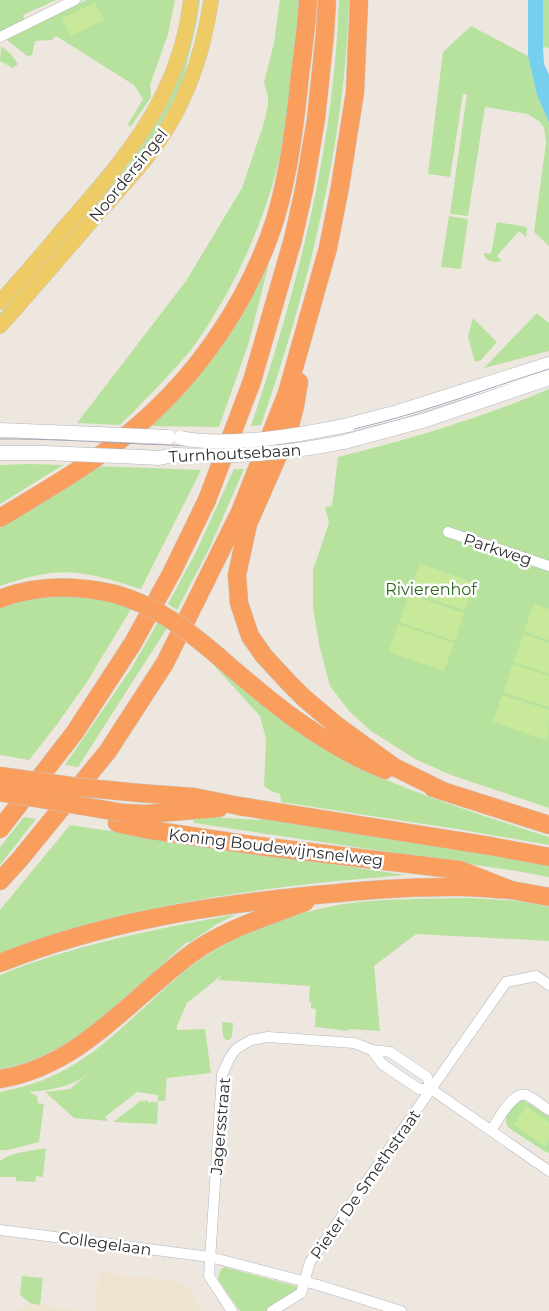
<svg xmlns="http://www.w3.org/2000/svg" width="549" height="1311" viewBox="0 0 549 1311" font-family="Montserrat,sans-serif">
  <rect width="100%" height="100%" fill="#eee7df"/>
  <!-- education -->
  <g fill="#eee4d0">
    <path d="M99 1272 184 1283 203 1311H95Z"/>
    <path d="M30 1303 40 1305 81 1311H18Z"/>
  </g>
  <!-- green -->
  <g fill="#b6e29e">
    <path d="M0 0H56L23 15 24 19 43 21 86 0H175L168 34 150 85 151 97 132 125 130 127 128 124 143 99 134 85 56 36 52 40 35 41 32 55 27 56 6 39 0 40Z"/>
    <path d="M198 0H200L196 25 182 84 158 130 142 153 0 316V313L129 164 161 113Z"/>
    <path d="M280 0H301C296 43 293 86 286 128 274 193 250 256 216 312 208 325 200 338 191 350 169 376 145 400 120 425L77 423 186 281 242 188 263 126 268 106V97L264 82 274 43Z"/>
    <path d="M339 0H349C345 145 308 288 261 425L251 426C298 287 334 147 339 0Z"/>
    <path d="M543 0H549V48L543 47Z"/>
    <path d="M471 26 528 56 537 95 549 123V246L534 232 546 143 544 128 540 122 528 114 485 107 468 216 450 214 467 94H463L450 177 428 174 443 52Z"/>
    <path d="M1 46 10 53 18 64 13 68 0 61Z"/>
    <path d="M449 216 468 219 461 269 441 267Z"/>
    <path d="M497 222 527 227 526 237 519 231 497 256 502 261 495 262 487 260 483 253 491 254Z"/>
    <path d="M270 259 249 342 219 427 148 426 234 323Z"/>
    <path d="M537 313 549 323V351L484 368Z"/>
    <path d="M473 318 497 342 481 360 475 362 468 337Z"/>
    <path d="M549 389V808L451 775 415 759 371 731 350 712 330 686 319 644 313 608V570L329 523 325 507 332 506 338 457C410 439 481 418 549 389Z"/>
    <path d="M29 464 63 465 0 504V465Z"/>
    <path d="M96 466 201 470 141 589C120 583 99 575 77 573 51 570 24 578 0 586V528Z"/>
    <path d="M234 469H244L210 547 177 610 168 604 197 550Z"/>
    <path d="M53 595 105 599 131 609 87 682 55 727 29 760 0 755V608L29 598Z"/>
    <path d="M158 622 167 628 78 767 65 765 131 669Z"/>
    <path d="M209 660C244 690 278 720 317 744 389 788 470 811 549 837V845L463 830 281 802 280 794 271 791 264 786 266 739 260 716Z"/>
    <path d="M198 816 257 820 268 818 549 864V877L517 871 194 823 193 819Z"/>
    <path d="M24 817 36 819 0 865V847Z"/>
    <path d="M70 825 406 875C303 883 198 895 98 922 65 931 32 940 0 953V910Z"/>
    <path d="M469 898 519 901 549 907V941L416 934 374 966 380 1031 348 1029 349 1031 315 1027 316 1009 311 1008V1002H309L310 986 218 980 223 974 187 1003 177 1026V1030L205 1029 211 1073 167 1078 165 1101H158L157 1124 113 1122 142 1100 143 1102 147 1100 149 1103 153 1101 155 1103 158 1100V1095L137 1092 105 1117 108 1121 74 1118 45 1092 70 1089 90 1072C85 1075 82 1079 77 1081 63 1088 45 1091 29 1092L37 1096 38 1103 44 1104 39 1142 8 1150H0V1092C73 1079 106 1042 159 994 169 985 179 975 190 967 234 934 290 913 344 904 385 898 427 899 469 898Z"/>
    <path d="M237 914 217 924 189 943 187 942C133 989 74 1057 0 1069V975C76 944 157 929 237 914Z"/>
    <path d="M222 1022 233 1023 232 1036 229 1040H226L223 1037Z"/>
    <path d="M522 1099 549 1116V1153L544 1151 509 1128 506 1123C505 1113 513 1103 522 1099Z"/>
    <path d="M46 1148 43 1177 36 1176 35 1182 16 1181V1177H0V1161C12 1152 31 1151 46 1148Z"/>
    <path d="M224 1267 299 1287 298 1292 266 1311H240L218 1280 220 1271Z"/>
    <path d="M22 1276 43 1278 40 1305 30 1303 20 1295Z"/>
  </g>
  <!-- pitch -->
  <g fill="#c9e99a">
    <path d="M95 3 104 20 71 36 62 18Z"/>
    <path d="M420 564 475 583 465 610 410 592Z"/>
    <path d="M409 594 464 613 455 641 400 622Z"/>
    <path d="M534 604 549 609V640L524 631Z"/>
    <path d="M398 624 454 643 444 671 389 652Z"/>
    <path d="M523 634 549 643V674L514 662Z"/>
    <path d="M513 664 549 676V707L503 692Z"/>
    <path d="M502 695 549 710 548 741 493 722Z"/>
    <path d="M526 1106 549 1122V1140L545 1146 514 1125Z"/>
  </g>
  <!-- water -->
  <path fill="#76cfec" d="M528 0H543V47L544 64 549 75V123L537 95 528 56Z"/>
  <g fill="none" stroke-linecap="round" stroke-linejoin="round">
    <defs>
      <g id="street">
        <path d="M0 37 75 0"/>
        <path d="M448 532 549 566"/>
        <path d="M372 1050 382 1064 419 1089H431L549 1171"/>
        <path d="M491 1130C498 1121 512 1091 526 1095 534 1098 542 1106 549 1110"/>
        <path d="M0 1230 210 1257 318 1285 401 1311"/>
        <path d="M232 1311 209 1276 222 1075 229 1059 236 1049 251 1040 268 1037 354 1043 372 1050 390 1052 427 1077 431 1089"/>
        <path d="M272 1311 301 1293 310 1262 506 982 536 976 549 985"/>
      </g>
      <g id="secondary">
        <path d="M348 425 398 412 549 364"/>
        <path d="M0 430 73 433"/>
        <path d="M344 442 426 420 549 378"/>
        <path d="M0 453H44"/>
        <path d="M141 457 159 458 174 455"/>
      </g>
      <g id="primary">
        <path d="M0 302C25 275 48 247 72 219 131 152 180 93 191 0"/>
        <path d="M0 326C31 291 62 255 92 220 111 199 130 178 147 157 183 112 203 57 211 0"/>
      </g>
      <g id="highway">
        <path d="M299 382 295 406 288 433 248 524 237 575 239 603 250 636 264 656 289 683 304 698 336 725 394 767 443 791"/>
        <path d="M0 518C46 490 94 463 135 428 199 374 249 300 275 220 289 173 295 124 300 75 303 50 307 25 308 0"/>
        <path d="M0 599C38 584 76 585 115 594"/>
        <path d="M218 656C269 701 321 744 385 770"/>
        <path d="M433 788 549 825"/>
        <path d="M139 793 194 797 239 806 490 846 549 857"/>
        <path d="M124 813 146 814 219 808"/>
        <path d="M117 823 144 829 259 846 460 870 511 890 549 897"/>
        <path d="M0 829 75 732 133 643 172 572 207 500 252 381 293 239 304 190 316 119 325 33 327 0"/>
        <path d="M0 881 20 859 108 751 165 663 240 512 287 393 328 248 340 187 355 92 359 0"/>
        <path d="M0 963C97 924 203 906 306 896 358 891 410 886 462 887 478 887 494 889 511 890"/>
        <path d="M0 1079C80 1066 130 999 191 954 225 929 266 917 305 902"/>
      </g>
    </defs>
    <!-- street casing -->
    <use href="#street" stroke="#b3b6bf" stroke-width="11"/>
    <!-- secondary casing -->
    <use href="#secondary" stroke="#b3b6bf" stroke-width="15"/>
    <!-- primary casing -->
    <use href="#primary" stroke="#c8c8c8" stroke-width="16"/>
    <!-- highway casing -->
    <use href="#highway" stroke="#c8c8c8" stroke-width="19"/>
    <!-- street -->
    <use href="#street" stroke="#fff" stroke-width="10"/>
    <!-- secondary -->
    <use href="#secondary" stroke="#fff" stroke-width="14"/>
    <!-- primary -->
    <use href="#primary" stroke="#eecb64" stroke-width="15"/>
    <!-- highway -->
    <use href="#highway" stroke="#fa9e5e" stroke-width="18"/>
    <!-- tram -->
    <path stroke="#a2a5b6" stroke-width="1" d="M0 439C93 438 187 452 280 442 372 432 461 397 549 369"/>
    <defs>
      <g id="secondary-bridge">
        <path d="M73 433 168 437"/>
        <path d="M181 438C228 448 300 435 348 425"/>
        <path d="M44 453 141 457"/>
        <path d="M174 455C235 457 284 454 344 442"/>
      </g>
      <g id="highway-bridge">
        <path d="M115 594C155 605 186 629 218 656"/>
        <path d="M0 776 78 787 139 793"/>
        <path d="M0 792 124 813"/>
      </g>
    </defs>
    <!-- secondary-bridge casing -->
    <use href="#secondary-bridge" stroke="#b3b6bf" stroke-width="15" stroke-linecap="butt"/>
    <!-- highway-bridge casing -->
    <use href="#highway-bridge" stroke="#c8c8c8" stroke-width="19" stroke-linecap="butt"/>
    <!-- secondary-bridge -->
    <use href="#secondary-bridge" stroke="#fff" stroke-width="14"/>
    <!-- highway-bridge -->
    <use href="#highway-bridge" stroke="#fa9e5e" stroke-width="18"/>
  </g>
  <g text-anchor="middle" stroke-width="5" stroke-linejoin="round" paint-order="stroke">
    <!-- street labels -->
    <g font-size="16" fill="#2d2d2d" stroke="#fff">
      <text transform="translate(128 175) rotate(-51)" y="6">Noordersingel</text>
      <text transform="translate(235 453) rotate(-3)" y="6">Turnhoutsebaan</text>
      <text transform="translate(498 549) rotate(18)" y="6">Parkweg</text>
      <text transform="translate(276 847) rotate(7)" y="6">Koning Boudewijnsnelweg</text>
      <text transform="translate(220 1126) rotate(-85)" y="6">Jagersstraat</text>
      <text transform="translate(365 1184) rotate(-55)" y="6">Pieter De Smethstraat</text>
      <text transform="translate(105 1243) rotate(8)" y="6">Collegelaan</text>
    </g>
    <!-- park labels -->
    <g font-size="16" fill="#2e691d" stroke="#fff">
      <text x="431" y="595">Rivierenhof</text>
    </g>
  </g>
</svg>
